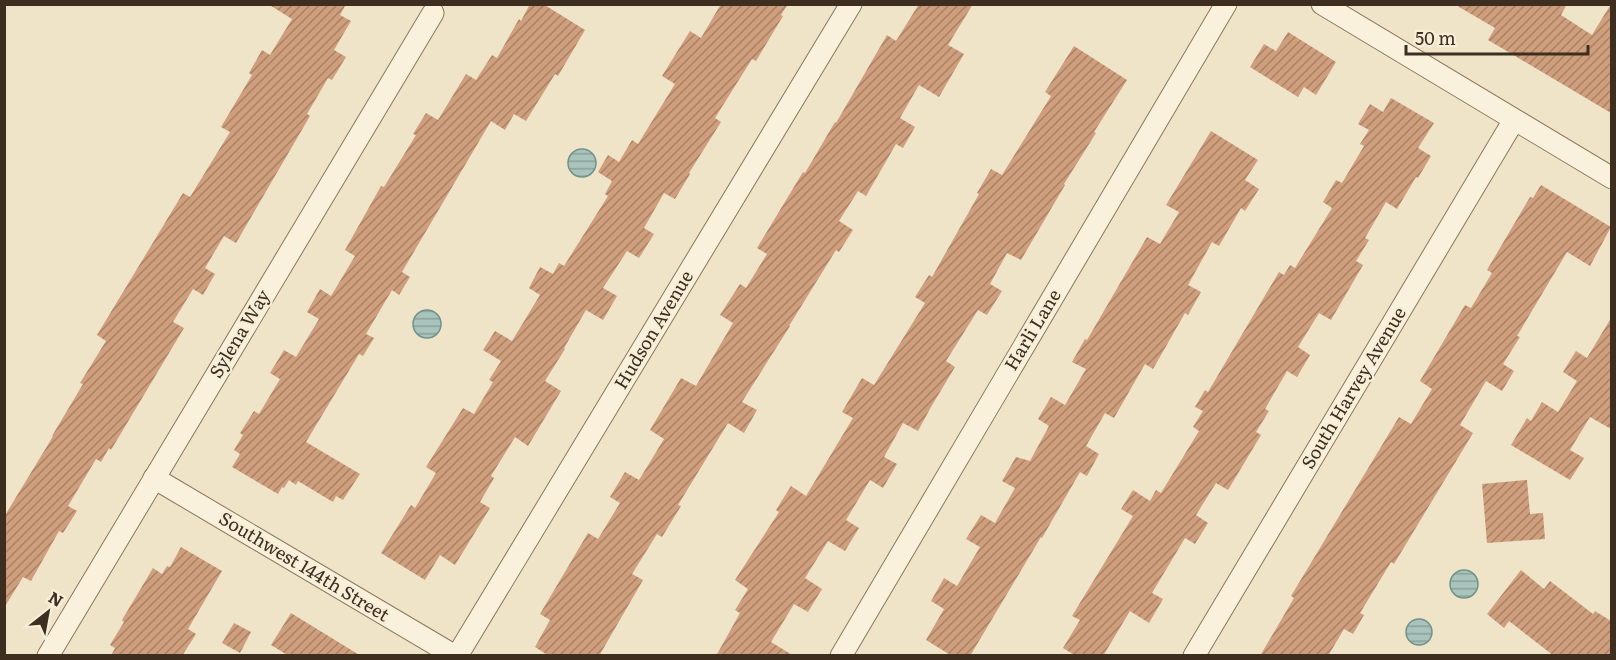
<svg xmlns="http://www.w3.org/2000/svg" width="1616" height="660" viewBox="0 0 1616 660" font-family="Literata,serif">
  <defs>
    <pattern id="water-rules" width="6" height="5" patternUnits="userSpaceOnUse" patternTransform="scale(1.5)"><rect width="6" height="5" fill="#a9c4bc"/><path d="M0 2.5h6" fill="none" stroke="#8ba098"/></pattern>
    <pattern id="building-hatch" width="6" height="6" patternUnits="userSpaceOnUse" patternTransform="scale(1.5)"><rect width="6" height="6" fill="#cf9f7d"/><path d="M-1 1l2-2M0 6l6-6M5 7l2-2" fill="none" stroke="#a98266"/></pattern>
  </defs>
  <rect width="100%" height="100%" fill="#f0e4c8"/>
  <!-- water -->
  <g fill="url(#water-rules)" stroke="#6f938a" stroke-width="1.5">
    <circle cx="582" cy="163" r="14"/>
    <circle cx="427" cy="324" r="14"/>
    <circle cx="1464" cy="584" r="14"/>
    <circle cx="1419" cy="632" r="13"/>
  </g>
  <!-- building -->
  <g fill="url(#building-hatch)">
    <path d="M268 4H346L340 15 351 21 334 50 346 57 332 80 328 78 307 114 310 116 236 243 224 236 205 268 215 274 203 295 193 289 173 322 184 328 111 450 109 448 101 462 96 459 68 506 77 511 63 533 59 531 31 581 23 577 4 608V517L49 443 53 436H52L83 384 80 383 106 341 97 335 183 193 190 197 230 132 221 127 252 75 249 73 262 50 270 55 292 19Z"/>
    <path d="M530 4H543L585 30 558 76 555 74 526 121 514 114 505 130 491 121 402 272 410 277 399 295 392 290 366 334 374 338 363 356 359 354 306 442 360 474 343 500 336 496 333 502 298 481 296 485 289 480 284 488 282 487 278 494 232 467 240 454 234 450 243 435 240 433 254 411 259 414 280 379 270 373 284 350 296 357 319 319 307 312 320 289 331 296 355 256 345 250 381 186 384 187 416 135 413 134 426 113 438 120 466 74 476 80 492 55 497 58 519 19 521 21Z"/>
    <path d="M721 4H788L781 15 783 16 756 61 752 59 715 118 721 122 689 173 690 174 675 199 664 193 644 228 654 234 639 258 627 251 603 288 617 296 603 320 586 310 564 348 565 349 545 381 561 391 528 446 515 437 491 476 494 478 480 502 490 508 455 565 440 555 425 580 381 553 411 505 415 508 436 473 426 467 463 408 474 414 493 382 489 380 501 361 483 350 495 331 512 341 540 295 529 288 540 267 553 274 559 263 564 266 608 196 605 194 612 181 598 172 608 155 619 162 632 140 638 144 675 84 662 76 690 31 701 38Z"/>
    <path d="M919 4H973L948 45 964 54 939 97 919 85 900 118 915 127 903 148 896 144 866 196 858 191 839 221 853 230 839 252 836 250 789 326H790L742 402 757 410 744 433 728 423 678 505 681 506 662 537 657 534 632 574 643 580 599 656H549L535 647 550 620 540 614 588 533 598 539 620 503 610 497 625 472 639 480 664 439 650 430 681 378 696 386 733 323 720 315 740 284 746 288 767 254 757 248 803 172 805 173 835 122 836 123 887 35 896 41Z"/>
    <path d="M1454 4H1567L1561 15 1592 35 1611 4V113L1488 40 1495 28Z"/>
    <path d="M1288 32 1336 62 1316 95 1304 87 1298 97 1250 67 1264 44 1276 51Z"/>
    <path d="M1074 46 1127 80 1094 132 1096 133 1064 184 1065 185 1021 260 1007 253 990 284 1002 291 987 315 978 310 946 361 955 367 931 407 918 431 903 423 884 457 897 464 883 488 870 480 846 520 859 528 845 551 828 541 805 578 822 589 808 612 794 604 771 642 794 656H716L740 613 735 610 748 589 735 580 779 512 776 510 791 486 806 496 853 418 842 412 862 378 874 385 925 303 915 297 929 275 932 277 979 194 977 193 991 169 1002 175 1051 96 1045 92Z"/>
    <path d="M1391 98 1434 123 1418 148 1431 156 1418 178 1416 177 1397 209 1386 202 1365 238 1369 240 1356 261 1363 265 1331 320 1319 313 1298 347 1310 355 1297 377 1287 371 1265 409 1269 411 1256 432 1261 435 1228 490 1216 483 1196 515 1208 523 1195 544 1185 538 1152 593 1163 599 1149 623 1130 611 1103 656H1076L1063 648 1080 620 1072 616 1133 516 1121 509 1133 490 1150 501 1156 490 1161 493 1199 431 1193 427 1203 411 1195 407 1205 390 1208 392 1279 272 1284 275 1290 265 1295 268 1332 208 1323 202 1336 180 1342 183 1364 146 1360 144 1369 130 1358 124 1370 104 1383 112Z"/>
    <path d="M1211 131 1258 160 1245 180 1259 189 1245 211 1241 208 1219 246 1212 242 1188 285 1201 292 1188 315 1185 313 1153 369 1145 364 1114 418 1105 413 1086 446 1099 454 1087 476 1080 472 1042 538 1041 537 970 656H952L926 640 944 609 931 601 944 578 957 586 980 547 966 539 981 515 995 523 1015 488 1002 481 1016 457 1030 461 1049 426 1038 419 1051 397 1065 405 1086 369 1072 362 1085 339 1087 340 1147 237 1160 244 1179 212 1166 205Z"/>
    <path d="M1541 185 1611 227 1590 266 1567 252 1517 336 1520 337 1503 364 1514 371 1502 391 1486 381 1460 425 1473 433 1394 564 1391 562 1360 613 1364 615 1353 634 1344 629 1328 656H1260L1294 598 1291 596 1399 417 1411 424 1432 389 1420 381 1465 305 1471 308 1492 273 1487 270 1530 197 1533 198Z"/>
    <path d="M1611 318V429L1590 417 1570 450 1584 458 1570 480 1511 445 1527 418 1531 421 1542 402 1558 412 1577 381 1563 372 1576 351 1587 358Z"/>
    <path d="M1527 480 1530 514 1543 513 1545 539 1487 543 1482 484Z"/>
    <path d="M181 547 222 571 188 629 196 634 182 656H111L115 648 110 645 124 622 122 620 153 568 162 574 167 566 170 567Z"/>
    <path d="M1521 570 1544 589 1550 581 1593 614 1595 611 1611 621V656H1554L1509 621 1504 628 1487 614Z"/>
    <path d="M291 613 361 656H289L271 645Z"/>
    <path d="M234 623 251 632 240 653 222 643Z"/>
  </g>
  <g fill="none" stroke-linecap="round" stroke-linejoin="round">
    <defs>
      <g id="street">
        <path d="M1322 4 1612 178"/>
        <path d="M154 478 455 656"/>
        <path d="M48 656 433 13"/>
        <path d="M457 656 851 4"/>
        <path d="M841 656 1226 4"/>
        <path d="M1194 656 1514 120"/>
      </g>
    </defs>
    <!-- street casing -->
    <use href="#street" stroke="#8d765c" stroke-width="23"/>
    <!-- street -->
    <use href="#street" stroke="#faf1dc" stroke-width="21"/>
  </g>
  <g text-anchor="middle" stroke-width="4.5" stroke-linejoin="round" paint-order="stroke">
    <!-- street labels -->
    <g font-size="18" fill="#3d2e20" stroke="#f7eed8">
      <text transform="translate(654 330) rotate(-59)" y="6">Hudson Avenue</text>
      <text transform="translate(1033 330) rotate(-59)" y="6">Harli Lane</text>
      <text transform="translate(240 334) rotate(-59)" y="6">Sylena Way</text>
      <text transform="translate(1354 388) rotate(-59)" y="6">South Harvey Avenue</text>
      <text transform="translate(304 567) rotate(31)" y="6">Southwest 144th Street</text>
    </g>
  </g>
  <!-- border -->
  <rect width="1616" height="660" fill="none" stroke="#3d2e20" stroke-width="12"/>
  <!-- north arrow -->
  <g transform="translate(48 612) rotate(31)" stroke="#f7eed8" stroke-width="4.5" paint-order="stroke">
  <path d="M0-4.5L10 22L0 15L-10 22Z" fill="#3d2e20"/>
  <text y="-9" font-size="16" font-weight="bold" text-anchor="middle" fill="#3d2e20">N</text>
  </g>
  <!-- scale -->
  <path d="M1406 45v9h182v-9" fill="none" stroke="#3d2e20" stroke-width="3"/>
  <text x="1415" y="45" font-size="18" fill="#3d2e20" stroke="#f7eed8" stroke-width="4.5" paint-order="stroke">50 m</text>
</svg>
